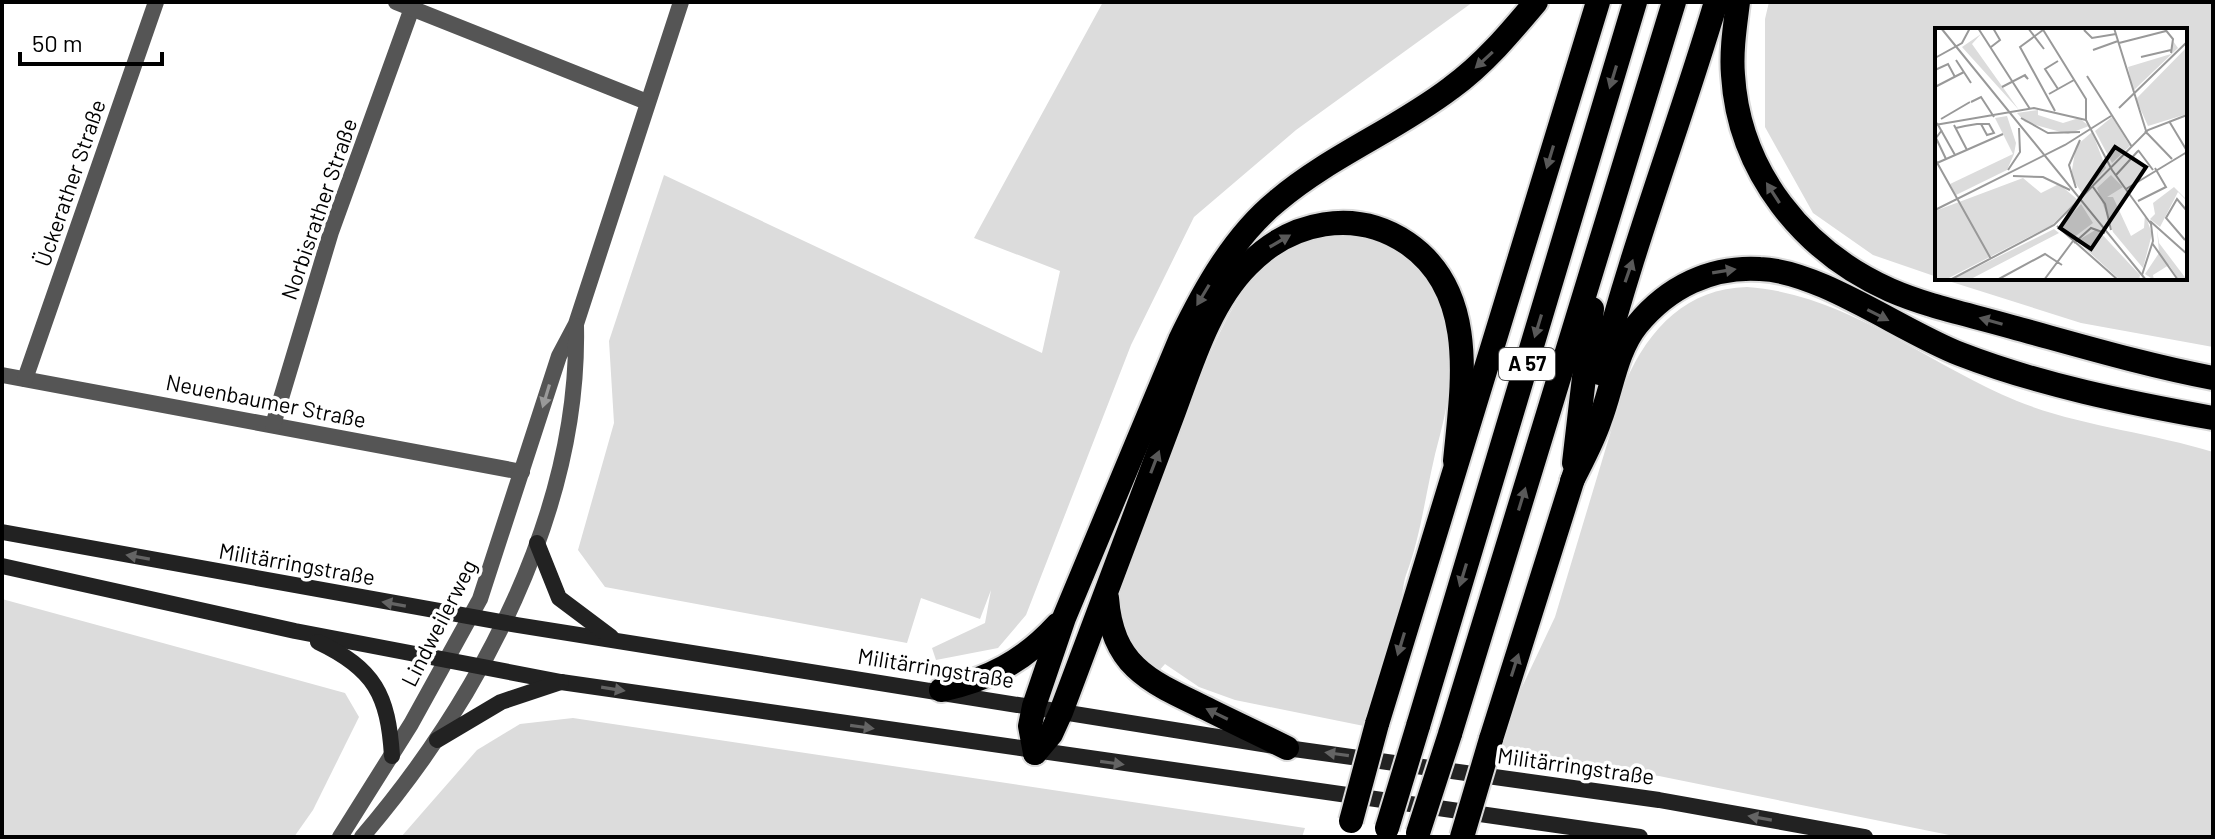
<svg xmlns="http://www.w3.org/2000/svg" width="2215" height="839" viewBox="0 0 2215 839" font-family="Barlow,sans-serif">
  <rect width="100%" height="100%" fill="#fff"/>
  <!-- green -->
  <g fill="#dcdcdc">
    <path d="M1103 2H1473L1296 130 1194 217 1131 345 1026 615 998 648 936 660 932 648 985 623 991 590 980 619 921 598 907 643 605 587 578 550 614 423 609 341 664 175 1042 353 1060 271 974 238Z"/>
    <path d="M1769 2H2213V347L2081 323 1939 278H2185V30H1937V277L1873 255 1813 213 1765 127V19Z"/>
    <path d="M1329 233C1449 235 1465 343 1440 435 1427 481 1422 534 1406 575 1403 583 1403 595 1400 604 1388 645 1377 686 1364 726L1235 700 1199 687 1165 664 1156 674C1137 658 1119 633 1119 607 1118 568 1148 516 1162 480 1187 418 1215 318 1260 270 1280 249 1303 242 1329 233Z"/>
    <path d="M1747 287C1847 294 1927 364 2017 401 2079 426 2149 432 2213 452V837H1959L1659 776 1503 756 1505 748 1502 747 1521 689 1555 617 1626 381C1649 328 1688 288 1747 287Z"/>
    <path d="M2 599 345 693 359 717 313 810 294 837H2Z"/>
    <path d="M573 718 1305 828 1302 837H401L477 750 520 724Z"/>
  </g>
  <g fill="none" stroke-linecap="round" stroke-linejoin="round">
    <defs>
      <g id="motorway">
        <path d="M1738 2C1735 26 1731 51 1733 75 1739 172 1803 251 1890 290 1929 307 1971 315 2012 327 2078 345 2145 365 2213 378"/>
        <path d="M1600 373C1632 247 1679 126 1716 2"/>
        <path d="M1574 463 1592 309"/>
        <path d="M1572 481C1582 461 1593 441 1600 420 1612 389 1616 351 1637 325 1668 287 1711 266 1760 269 1820 271 1901 331 1960 354 2040 385 2129 403 2213 418"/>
        <path d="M1107 598C1112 665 1148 681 1203 707 1231 721 1259 734 1287 748"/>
        <path d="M941 690C988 680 1024 661 1057 625"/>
        <path d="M1377 724 1598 2"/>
        <path d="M1418 726 1635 2"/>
        <path d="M1450 734 1674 2"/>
        <path d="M1491 739 1577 466"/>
        <path d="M1035 753 1051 734 1061 712C1097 615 1133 518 1170 422 1190 370 1207 306 1248 265 1291 221 1355 208 1407 243 1479 292 1462 387 1455 461"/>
        <path d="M1035 753 1030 726 1034 706 1064 618 1180 340C1204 290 1234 236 1277 201 1330 156 1396 130 1451 88 1484 64 1510 33 1536 2"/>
      </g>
    </defs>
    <!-- motorway casing -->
    <use href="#motorway" stroke="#dbdbdb" stroke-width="28"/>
    <!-- minor -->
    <g stroke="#555" stroke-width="16">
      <path d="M2 375 522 472"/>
      <path d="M25 379 156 2"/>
      <path d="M273 425 331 232 412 8"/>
    </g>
    <!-- tertiary -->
    <g stroke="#555" stroke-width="16">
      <path d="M396 2 647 102"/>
      <path d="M340 837 411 724 480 599 559 356 576 324 681 2"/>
      <path d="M362 837C480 699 580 511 576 326"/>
    </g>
    <!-- secondary -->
    <g stroke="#222" stroke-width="16">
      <path d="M2 532 517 625 1287 748 1659 800 1865 837"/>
      <path d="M537 543 559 598 611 637"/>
      <path d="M2 566 295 631 561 682 1640 837"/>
      <path d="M318 642C375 669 388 695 392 756"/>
      <path d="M437 740 501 702 561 682"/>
    </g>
    <!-- motorway -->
    <use href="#motorway" stroke="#000" stroke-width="24"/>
    <defs>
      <g id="motorway-bridge">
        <path d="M1351 821 1377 724"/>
        <path d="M1387 828 1418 726"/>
        <path d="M1418 833 1450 734"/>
        <path d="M1462 837 1491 739"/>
      </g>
    </defs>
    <!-- motorway-bridge casing -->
    <use href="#motorway-bridge" stroke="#dbdbdb" stroke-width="28" stroke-linecap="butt"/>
    <!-- motorway-bridge -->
    <use href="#motorway-bridge" stroke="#000" stroke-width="24"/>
  </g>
  <!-- one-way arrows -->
  <defs><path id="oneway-solid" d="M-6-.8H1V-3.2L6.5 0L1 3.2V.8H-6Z" transform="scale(2)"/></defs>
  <g fill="#595959">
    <use href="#oneway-solid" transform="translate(1484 60) rotate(137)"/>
    <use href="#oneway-solid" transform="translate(1613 77) rotate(107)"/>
    <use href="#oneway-solid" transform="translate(1550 157) rotate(107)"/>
    <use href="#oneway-solid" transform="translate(1773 193) rotate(-123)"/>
    <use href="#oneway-solid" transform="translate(1280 241) rotate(-30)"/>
    <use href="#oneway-solid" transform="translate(1629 271) rotate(-71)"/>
    <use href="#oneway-solid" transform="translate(1724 271) rotate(-9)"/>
    <use href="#oneway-solid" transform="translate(1203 295) rotate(121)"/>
    <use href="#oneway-solid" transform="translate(1878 315) rotate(27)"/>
    <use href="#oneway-solid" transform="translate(1991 321) rotate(-164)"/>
    <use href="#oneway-solid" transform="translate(1538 326) rotate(107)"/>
    <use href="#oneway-solid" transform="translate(1155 462) rotate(-69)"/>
    <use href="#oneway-solid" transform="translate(1522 499) rotate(-73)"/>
    <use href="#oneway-solid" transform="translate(1463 575) rotate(107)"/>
    <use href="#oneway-solid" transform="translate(1401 644) rotate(107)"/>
    <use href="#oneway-solid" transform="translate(1515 665) rotate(-72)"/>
    <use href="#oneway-solid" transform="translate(1217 714) rotate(-154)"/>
  </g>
  <use fill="#999" href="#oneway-solid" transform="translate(546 396) rotate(107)"/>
  <g fill="#646464">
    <use href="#oneway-solid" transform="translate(138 557) rotate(-170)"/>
    <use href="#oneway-solid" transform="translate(394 604) rotate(-170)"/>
    <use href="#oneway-solid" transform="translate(613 689) rotate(9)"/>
    <use href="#oneway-solid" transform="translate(862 727) rotate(8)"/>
    <use href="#oneway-solid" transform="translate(1337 754) rotate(-172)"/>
    <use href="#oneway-solid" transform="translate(1112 763) rotate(8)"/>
    <use href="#oneway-solid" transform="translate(1760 818) rotate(-170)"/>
  </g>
  <g text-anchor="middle" stroke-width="7" stroke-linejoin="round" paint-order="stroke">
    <!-- shield labels -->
    <rect fill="#fff" stroke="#4c4c4c" stroke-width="2" x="1499" y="348" width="56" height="32" rx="6"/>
    <g font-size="20" font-weight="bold" fill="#000">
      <text x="1527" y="371">A 57</text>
    </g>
    <!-- street labels -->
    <g font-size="22" fill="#000" stroke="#fff">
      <text transform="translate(70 183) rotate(-71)" y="8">Ückerather Straße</text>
      <text transform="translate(319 209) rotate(-71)" y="8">Norbisrather Straße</text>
      <text transform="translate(266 401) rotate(11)" y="8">Neuenbaumer Straße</text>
      <text transform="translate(297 564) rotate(10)" y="8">Militärringstraße</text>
      <text transform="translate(439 623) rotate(-63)" y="8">Lindweilerweg</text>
      <text transform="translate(936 668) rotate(9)" y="8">Militärringstraße</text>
      <text transform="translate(1576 766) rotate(8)" y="8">Militärringstraße</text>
    </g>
  </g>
  <!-- overview -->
  <g transform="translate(1935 28)">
    <rect width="252" height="252" fill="#fff"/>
    <path d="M46 6 37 16 84 82 27 19ZM238 13 243 20 198 63 193 39 236 26ZM252 19V86L213 98 201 71ZM103 82V87L128 95 144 90 154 98 133 106 90 94 82 85ZM72 88 81 115 79 126 72 142 21 167 15 156 78 126 60 90ZM177 89 195 118 177 135 160 103ZM157 104 171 140 148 167 136 148 141 118ZM176 147 188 159 172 169H178L196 208 209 200 210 186 217 206 208 240 178 204 162 160ZM88 150 106 165 124 156 143 172 117 197 10 252H0V183ZM239 159 252 172V173L243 164 225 199 215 191 220 186 218 175ZM146 176 158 195 138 210 125 199ZM119 201 124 205 34 252H16ZM162 201 205 247 204 252H185L142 213ZM222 201 224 215 252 252H244L234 237 218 247 219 252 210 246 224 225Z" fill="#dcdcdc"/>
    <path fill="none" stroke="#999" stroke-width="2" d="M6 0 211 252M43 0 95 81M93 0 109 21M107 0 151 71V92M179 0 212 106M229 0 238 11 236 25M108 2 85 19 120 83M149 2 157 10 181 6M184 15 231 3M56 19 65 12 58 0M158 22 183 13M206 29 236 22M0 30 27 15 35 0M21 32 36 55M0 42 13 36 20 49M152 48 197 119M0 59 29 44M67 59 90 47 93 51 89 47M123 61 110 41 123 33M114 66 139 52M36 74 46 69 59 89M184 80 252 14M86 90 113 105 145 104M6 91 35 74M151 92 177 142 216 196 218 213 207 247M234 93 252 123M2 95 20 127M0 97 99 80 151 92M19 97 32 122M21 100 30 98 42 96H54L59 105 52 107 46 96M7 102 1 110 11 131M210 103 237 131M203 122 218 142M0 131 56 231M2 135 68 106M73 142 85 124 84 100M181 147 203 123M78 148 108 149 135 162M158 159 170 176 176 202M141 160 134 137 145 112M191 161 252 124M203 173 231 159 220 140M0 182 130 117 176 88M215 193 252 226M122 198 183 252M250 212 231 190 242 171 252 183M139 215 156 200 170 205M217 215 243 252M15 252 119 197 213 102 252 87M62 252 110 226 127 237M109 252 138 213"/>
    <path fill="#000" fill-opacity="0.15" stroke="#000" stroke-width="4" d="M180 119 211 139 156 221 125 200Z"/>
    <rect width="252" height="252" fill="none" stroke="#000" stroke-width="4"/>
  </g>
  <!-- border -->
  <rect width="2215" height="839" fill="none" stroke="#000000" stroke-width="8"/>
  <!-- scale -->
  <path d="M20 52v12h142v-12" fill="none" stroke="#000000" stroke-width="4"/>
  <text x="32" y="52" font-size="24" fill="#000000" stroke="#ffffff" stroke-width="6" paint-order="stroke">50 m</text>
</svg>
